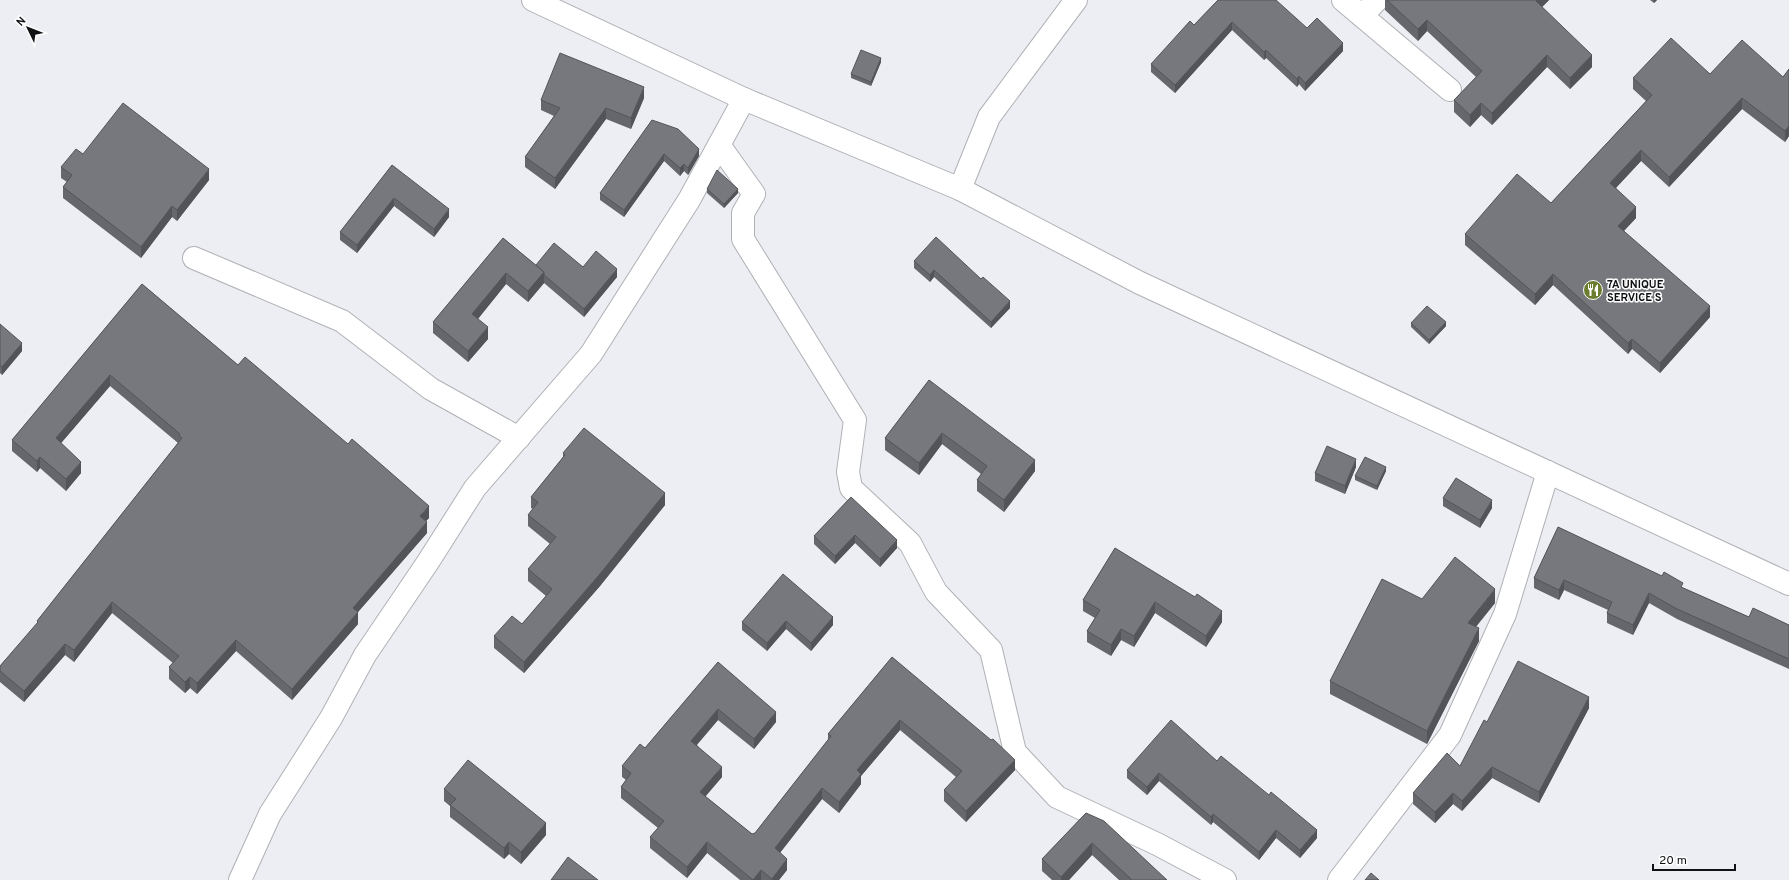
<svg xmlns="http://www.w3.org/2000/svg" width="1789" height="880" viewBox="0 0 1789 880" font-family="Overpass,sans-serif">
  <rect width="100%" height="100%" fill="#eceef3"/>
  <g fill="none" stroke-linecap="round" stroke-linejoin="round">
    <defs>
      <g id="street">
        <path d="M1343 0 1450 90"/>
        <path d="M1362 16 1377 0"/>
        <path d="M719 145 754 194 743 213V239L855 420 848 472 851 488 910 543 936 592 991 650 1015 752 1057 797 1157 844 1225 880"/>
        <path d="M960 189 989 117 1076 0"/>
        <path d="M194 258 342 321 431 389 519 438"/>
        <path d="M240 880 270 814 331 718 365 655 428 562 475 488 591 354 689 200 744 99"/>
        <path d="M1339 880 1450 735 1505 614 1548 472"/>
      </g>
      <path id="highway" d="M533 0 744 99 960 189 1140 283 1789 584"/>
    </defs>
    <!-- street casing -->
    <use href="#street" stroke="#afb1b5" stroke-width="24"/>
    <!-- highway casing -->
    <use href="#highway" stroke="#afb1b5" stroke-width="24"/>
    <!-- street -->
    <use href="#street" stroke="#fff" stroke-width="22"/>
    <!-- highway -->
    <use href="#highway" stroke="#fff" stroke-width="22"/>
  </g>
  <!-- wall -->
  <g fill="#66676c">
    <path d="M1218 0 1307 28 1343 51 1305 91 1299 84 1297 87 1266 58 1264 60 1232 30 1175 93 1151 72V64L1194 25Z"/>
    <path d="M1385 0H1549L1542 7 1592 67 1570 89 1547 67 1492 125 1481 115 1470 127 1454 112V100L1476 77 1427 31 1418 41 1385 10Z"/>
    <path d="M1650 0H1657L1654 3Z"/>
    <path d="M881 62 871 86 851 78V74Z"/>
    <path d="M1789 69V136L1785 142 1742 109 1669 187 1641 161 1616 188 1636 218 1624 231 1710 317 1660 373 1632 349 1628 354 1553 285 1535 305 1465 245V234L1551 203 1646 101 1633 89V78L1710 74 1783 77Z"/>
    <path d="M644 98 631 129 606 119 555 189 525 167V157L554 116 541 110V100Z"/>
    <path d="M652 120 699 156 688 175 684 171 680 176 664 161 624 217 600 200V193Z"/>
    <path d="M83 154 209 180 177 221 172 217 141 258 63 198V187L67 182 61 178V167Z"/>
    <path d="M392 165 449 217 434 237 394 206 357 253 340 240V232Z"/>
    <path d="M707 189 738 193 724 208 707 193Z"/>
    <path d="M503 238 536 265 583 267 617 277 584 317 544 283 528 302 506 284 478 319 488 339 468 362 433 333V322Z"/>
    <path d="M914 261 981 279 1010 308 991 328 934 277 930 282 914 268Z"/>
    <path d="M142 284 238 365 429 518 426 521 427 533 358 612V624L292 700 236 651 197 694 190 688 185 693 169 679V667L173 663 112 613 74 662 65 655 24 702 0 682V666L37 624V621L178 443 110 386 61 443 81 473 66 491 40 468 37 472 12 451V440Z"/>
    <path d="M1411 323 1446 326 1429 344 1411 327Z"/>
    <path d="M0 324 22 351 2 375 0 373Z"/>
    <path d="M929 380 1035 471 1004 512 977 491V480L981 474 942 444 919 475 885 450V438Z"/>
    <path d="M563 453 665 505 600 586 524 673 494 648V636L522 624 546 596 528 581V569L550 544 528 526V515L533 509 531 508V497L563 457Z"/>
    <path d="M1356 467 1345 494 1315 481V473Z"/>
    <path d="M1386 471 1377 490 1355 480V476Z"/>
    <path d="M851 497 897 548 880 567 855 543 835 564 814 544V536Z"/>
    <path d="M1443 498 1492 508 1480 528 1443 506Z"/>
    <path d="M1558 527 1683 588 1749 617 1789 625V669L1677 619 1649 603 1633 635 1607 623V613L1608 610 1564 590 1559 600 1534 588V578Z"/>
    <path d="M1115 548 1222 622 1206 647 1155 613 1134 647 1121 640 1111 656 1087 642V631L1095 618 1083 611V600Z"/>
    <path d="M1422 599 1495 603 1476 627 1479 641 1427 744 1330 694V681Z"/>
    <path d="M833 617V625L811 651 786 629 767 651 742 630V622Z"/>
    <path d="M892 657 1015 770 966 822 944 801V790L956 777 900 730 861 776V784L839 813 822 799 780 853 787 870 779 880H740L707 853 687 878 650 848V837L658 828 621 798V787L626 780 622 777V766L645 748 718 662 776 722 754 749 718 720 697 745 722 777 705 796 752 834 755 833 828 740V734Z"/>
    <path d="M1589 708 1539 803 1492 778 1462 811 1453 804 1435 823 1413 804V793L1460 766 1487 722Z"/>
    <path d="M1217 761 1317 838 1300 858 1276 838 1259 860 1213 822 1211 825 1159 781 1147 795 1127 778V770Z"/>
    <path d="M444 789 546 835 521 864 509 854 504 859 450 817V806L444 801Z"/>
    <path d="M1086 813 1167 880H1119L1092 855 1069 880H1052L1042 871V859Z"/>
  </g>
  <!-- shaded-wall -->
  <g fill="#535458">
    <path d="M1537 0H1549L1536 13V1Z"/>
    <path d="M1654 0H1657L1654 3Z"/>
    <path d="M1427 20V31L1418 41V29Z"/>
    <path d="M1232 22V30L1175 93V85Z"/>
    <path d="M1343 43V51L1305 91V83Z"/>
    <path d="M1266 50V58L1264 60V52Z"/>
    <path d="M1547 55V67L1492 125V113Z"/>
    <path d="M1592 55V67L1570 89V78Z"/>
    <path d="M881 58V62L871 86V82Z"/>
    <path d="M1299 76V84L1297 87V79Z"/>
    <path d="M644 87V98L631 129V118Z"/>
    <path d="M1742 98V109L1669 187V177Z"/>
    <path d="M1481 103V115L1470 127V115Z"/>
    <path d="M606 108V119L555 189V178Z"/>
    <path d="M1789 126V136L1785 142V131Z"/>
    <path d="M699 149V156L688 175V168Z"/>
    <path d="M1641 150V161L1610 194V183Z"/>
    <path d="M664 154V161L624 217V210Z"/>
    <path d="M684 164V171L680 176V168Z"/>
    <path d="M209 169V180L177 221V210Z"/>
    <path d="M738 189V193L724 208V204Z"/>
    <path d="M394 198V206L357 253V245Z"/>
    <path d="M172 206V217L141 258V247Z"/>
    <path d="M1636 207V218L1618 237V226Z"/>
    <path d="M449 209V217L434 237V229Z"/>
    <path d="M617 269V277L584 317V309Z"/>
    <path d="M934 270V277L930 282V275Z"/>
    <path d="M544 272V283L528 302V291Z"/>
    <path d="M506 273V284L472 326V314Z"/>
    <path d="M1553 274V285L1535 305V294Z"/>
    <path d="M1010 301V308L991 328V322Z"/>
    <path d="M1710 306V317L1660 373V363Z"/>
    <path d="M1446 322V326L1429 344V340Z"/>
    <path d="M488 327V339L468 362V351Z"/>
    <path d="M1632 339V349L1628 354V343Z"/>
    <path d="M22 343V351L2 375V367Z"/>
    <path d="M110 375V386L56 449V438Z"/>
    <path d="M942 433V444L919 475V463Z"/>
    <path d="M40 457V468L37 472V461Z"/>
    <path d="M1356 459V467L1345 494V486Z"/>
    <path d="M1035 460V471L1004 512V500Z"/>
    <path d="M81 462V473L66 491V479Z"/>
    <path d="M1386 467V471L1377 490V486Z"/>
    <path d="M665 493V505L600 586 524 673V662Z"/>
    <path d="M1492 500V508L1480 528V520Z"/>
    <path d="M429 506V518L420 527V516Z"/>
    <path d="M427 522V533L358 612V624L292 700V689L353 608Z"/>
    <path d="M855 535V543L835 564V556Z"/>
    <path d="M897 540V548L880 567V559Z"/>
    <path d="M1564 580V590L1559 600V590Z"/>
    <path d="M1495 589V603L1468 636V623Z"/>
    <path d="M1649 593V603L1633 635V625Z"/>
    <path d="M112 602V613L74 662V650Z"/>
    <path d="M1155 602V613L1134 647V636Z"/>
    <path d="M1222 611V622L1206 647V636Z"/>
    <path d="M833 617V625L811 651V643Z"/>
    <path d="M786 621V629L767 651V643Z"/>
    <path d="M1479 628V641L1427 744V731Z"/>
    <path d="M1121 629V640L1111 656V645Z"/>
    <path d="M236 640V651L197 694V683Z"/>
    <path d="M65 644V655L24 702V691Z"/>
    <path d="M190 677V688L185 693V682Z"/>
    <path d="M1589 697V708L1539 803V792Z"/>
    <path d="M718 709V720L691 751V741Z"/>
    <path d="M776 712V722L754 749V739Z"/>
    <path d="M900 720V730L861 776V784L839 813V802L857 770Z"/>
    <path d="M1015 760V770L966 822V811Z"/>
    <path d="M722 767V777L700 803V792Z"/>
    <path d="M1492 767V778L1462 811V801Z"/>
    <path d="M1159 773V781L1147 795V787Z"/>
    <path d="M822 788V799L775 859V848Z"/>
    <path d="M1453 793V804L1435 823V812Z"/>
    <path d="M1213 814V822L1211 825V817Z"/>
    <path d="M546 823V835L521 864V852Z"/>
    <path d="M1276 830V838L1259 860V852Z"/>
    <path d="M1317 830V838L1300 858V850Z"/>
    <path d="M509 842V854L504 859V848Z"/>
    <path d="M707 842V853L687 878V867Z"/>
    <path d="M1092 843V855L1069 880H1061V877Z"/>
    <path d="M787 859V870L779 880H772V879Z"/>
    <path d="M761 870V880H753Z"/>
  </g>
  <!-- building -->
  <g fill="#77787d" stroke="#535458">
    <path d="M1218 0H1276L1307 28 1317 18 1343 43 1305 83 1299 76 1297 79 1266 50 1264 52 1232 22 1175 85 1151 64 1190 21 1194 25Z"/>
    <path d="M1387 0H1537L1536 1 1592 55 1570 78 1547 55 1492 113 1481 103 1470 115 1454 100 1482 71 1427 20 1418 29Z"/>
    <path d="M1671 38 1710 74 1742 40 1783 77 1789 69V126L1785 131 1742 98 1669 177 1641 150 1610 183 1636 207 1618 226 1710 306 1660 363 1632 339 1628 343 1553 274 1535 294 1465 234 1517 174 1551 203 1652 95 1633 78Z"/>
    <path d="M861 50 881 58 871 82 851 74Z"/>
    <path d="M560 53 644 87 631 118 606 108 555 178 525 157 560 108 541 100Z"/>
    <path d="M123 103 209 169 177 210 172 206 141 247 63 187 72 175 61 167 76 149 83 154Z"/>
    <path d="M652 120 678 129 699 149 688 168 684 164 680 168 664 154 624 210 600 193Z"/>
    <path d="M392 165 449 209 434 229 394 198 357 245 340 232Z"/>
    <path d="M717 170 738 189 724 204 707 189Z"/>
    <path d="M936 237 981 279 983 277 1010 301 991 322 934 270 930 275 914 261Z"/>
    <path d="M503 238 544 272 528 291 506 273 472 314 488 327 468 351 433 322Z"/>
    <path d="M554 243 583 267 596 251 617 269 584 309 544 275V272L536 265Z"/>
    <path d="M142 284 238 365 245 357 348 444 352 439 429 506 420 516 427 522 353 608 358 612 292 689 236 640 197 683 190 677 185 682 169 667 179 656 112 602 74 650 65 644 24 691 0 671V666L38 622 37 621 182 438 179 436 180 434 110 375 56 438 81 462 66 479 40 457 37 461 12 440Z"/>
    <path d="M1427 306 1446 322 1429 340 1411 323Z"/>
    <path d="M0 324 22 343 2 367 0 365Z"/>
    <path d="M929 380 1035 460 1004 500 977 480 987 466 942 433 919 463 885 438Z"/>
    <path d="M584 428 665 493 600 574 524 662 494 636 512 616 522 624 552 589 528 569 556 537 528 515 538 502 531 497 565 455 563 453Z"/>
    <path d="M1327 446 1356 459 1345 486 1315 473Z"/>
    <path d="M1365 457 1386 467 1377 486 1355 476Z"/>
    <path d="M1456 478 1492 500 1480 520 1443 498Z"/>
    <path d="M851 497 897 540 880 559 855 535 835 556 814 536Z"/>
    <path d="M1558 527 1662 576 1664 572 1683 583 1681 587 1749 617 1753 608 1789 625V659L1677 609 1649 593 1633 625 1607 613 1612 602 1564 580 1559 590 1534 578Z"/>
    <path d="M1115 548 1195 597 1197 594 1222 611 1206 636 1155 602 1134 636 1121 629 1111 645 1087 631 1100 610 1083 600Z"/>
    <path d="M1455 557 1495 589 1468 623 1479 628 1427 731 1330 681 1382 579 1422 599Z"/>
    <path d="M783 574 833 617 811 643 786 621 767 643 742 622Z"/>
    <path d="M892 657 991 740 993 739 1015 760 966 811 944 790 962 771 900 720 857 770 861 774 839 802 822 788 775 848 787 859 772 879 761 870 753 880 707 842 687 867 650 837 664 821 621 787 631 773 622 766 640 744 645 748 718 662 776 712 754 739 718 709 691 741 722 767 700 792 752 834 755 833 831 736 828 734Z"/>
    <path d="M1518 661 1589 697 1539 792 1492 767 1462 801 1453 793 1435 812 1413 793 1447 753 1460 766 1484 720 1487 722Z"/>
    <path d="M1171 720 1217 761 1221 756 1269 795 1271 792 1317 830 1300 850 1276 830 1259 852 1213 814 1211 817 1159 773 1147 787 1127 770Z"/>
    <path d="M468 760 546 823 521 852 509 842 504 848 450 805 456 799 444 789Z"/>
    <path d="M1086 813 1104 821 1167 880H1131V879L1092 843 1061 877 1042 859Z"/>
    <path d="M568 857 598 880H551Z"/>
    <path d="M1371 873 1379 880H1365Z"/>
  </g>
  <!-- icons -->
  <defs>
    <symbol id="restaurant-disc" viewBox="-11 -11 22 22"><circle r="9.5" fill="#6b7e2f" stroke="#fff"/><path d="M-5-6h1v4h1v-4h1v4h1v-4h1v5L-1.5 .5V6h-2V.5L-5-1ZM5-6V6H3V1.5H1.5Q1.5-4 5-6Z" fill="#fff"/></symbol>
  </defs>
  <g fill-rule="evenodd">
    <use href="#restaurant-disc" x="1582" y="279" width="22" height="22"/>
  </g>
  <g text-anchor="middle" stroke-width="3" stroke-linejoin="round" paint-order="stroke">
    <!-- poi labels -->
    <g font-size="11" font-weight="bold" fill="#101113" stroke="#fff" text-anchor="start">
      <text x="1607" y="288">7A UNIQUE<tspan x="1607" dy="13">SERVICE S</tspan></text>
    </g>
  </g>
  <!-- north arrow -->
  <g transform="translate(28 28) rotate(313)" stroke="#ffffff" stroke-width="3" paint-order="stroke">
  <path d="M0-3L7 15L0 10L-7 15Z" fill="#101113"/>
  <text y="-6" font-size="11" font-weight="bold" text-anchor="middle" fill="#101113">N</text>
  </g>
  <!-- scale -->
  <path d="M1653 864v6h82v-6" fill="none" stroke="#101113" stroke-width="2"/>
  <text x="1659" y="864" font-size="12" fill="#101113" stroke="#ffffff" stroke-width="3" paint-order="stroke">20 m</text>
</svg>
